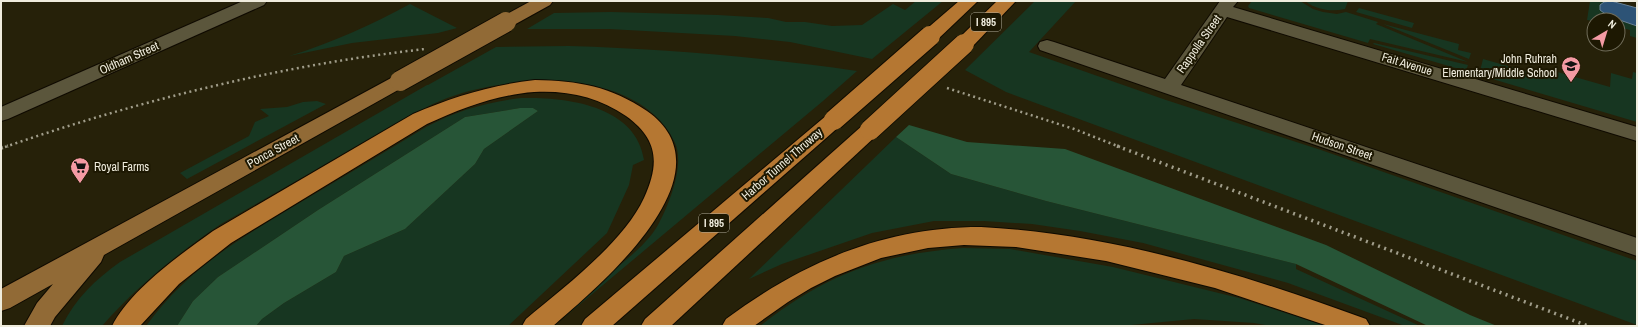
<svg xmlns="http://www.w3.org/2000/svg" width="1638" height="327" viewBox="0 0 1638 327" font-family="'Archivo Narrow',sans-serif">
  <rect width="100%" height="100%" fill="#262109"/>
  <!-- green -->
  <g fill="#173621">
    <path d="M916 1H943L872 59 790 42 735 36 609 29H527L554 13 611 12 718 15 768 18 786 22H805L832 26 862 25 893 4 905 10Z"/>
    <path d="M1035 1H1076L1029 52 1166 100 1321 150 1637 261V325L1006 92 965 70Z"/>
    <path d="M1252 1H1300L1313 9 1323 12 1337 14 1346 12 1378 22 1376 24 1468 62 1370 39 1368 43 1249 8 1248 6Z"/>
    <path d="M1305 1H1348L1345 9C1331 12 1317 10 1305 1Z"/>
    <path d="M1590 1H1610L1604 2V14L1618 20H1594V21L1587 20Z"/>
    <path d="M410 4 457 28 438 33 352 43 289 56C332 43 371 25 410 4Z"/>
    <path d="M1359 8 1414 23 1412 28 1356 12Z"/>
    <path d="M1618 20 1637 26V38L1630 36V30L1618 27Z"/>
    <path d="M1383 24 1459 44 1458 50 1471 53 1469 59Z"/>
    <path d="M1374 43 1468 65 1466 71 1373 44Z"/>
    <path d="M569 46C666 49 761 57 857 71L823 101 554 326H547C568 308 589 290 610 273 627 259 647 244 658 225 669 205 685 165 675 143 655 98 599 82 554 81 525 80 497 84 469 91 428 102 394 125 358 145 312 172 267 198 221 224 177 254 137 286 102 326H62C75 299 96 279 120 262L427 85H428L496 47Z"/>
    <path d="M1483 59 1553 79 1554 71 1610 87 1611 73 1632 79 1633 72 1637 73V122L1479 75Z"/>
    <path d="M521 98C566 97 636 105 644 160L633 165 629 185 607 233 508 326H256L262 319 284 303 336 272 344 256 405 229 475 164 484 149 538 111 533 108H520L465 117 318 210 218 277 193 301 177 326H146C189 267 240 239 301 202 343 177 385 152 426 127 456 111 487 102 521 98Z"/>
    <path d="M317 101 326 104 187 179 180 173 249 136 255 122 269 116 260 109 287 107 303 102Z"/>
    <path d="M896 137 951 174 1046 201 1296 264V269L1420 326H1405L1288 283 1143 243 1080 231 1032 224 984 221H934L872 233 782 264 749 279Z"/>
    <path d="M963 248 1010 249 1113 267 1239 298 1326 326H1271L1254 323 1194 319 1121 326H760C825 275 881 254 963 248Z"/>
  </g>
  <!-- forest -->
  <g fill="#275537">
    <path d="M520 108H533L538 111 484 149 475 164 405 229 344 256 336 272 284 303 262 319 256 326H177L193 301 218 277 318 210 465 117Z"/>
    <path d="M909 125 967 142 1065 149 1326 245 1470 315 1497 326H1428L1296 264 1046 201 951 174 896 137Z"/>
  </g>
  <!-- water -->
  <path fill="#2d5376" stroke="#678195" d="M1611 1 1637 8V26L1608 16 1600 10V5L1604 2Z"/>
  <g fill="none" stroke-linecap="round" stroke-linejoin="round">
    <defs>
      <path id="minor" d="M1220 1H1238L1233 7 1637 127V141L1227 17 1181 85 1637 238V256L1040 50 1038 46 1040 42 1047 40 1054 42 1165 79Z"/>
      <path id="tertiary" d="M243 1H267L264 5 8 119 1 121V107Z"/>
      <g id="primary">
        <path d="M531 1H553L550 5 512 26 506 27 500 26 497 22 500 18Z"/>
        <path d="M400 75 407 77 410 81 407 85 104 255 101 262 55 317 50 326H24L37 303 53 284 10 308 1 311V289L393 77Z"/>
      </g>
      <g id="motorway">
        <path d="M959 1H978L937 40 930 42 923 40 921 36 923 32Z"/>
        <path d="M997 1H1016L971 48 964 50 957 48 955 44 957 40Z"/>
        <path d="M535 80C579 81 610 86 647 111 735 173 600 285 553 326H522L526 319C563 288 624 242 644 198 660 163 658 139 626 116 599 97 567 90 534 92 496 95 462 108 427 124L231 243 179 284 140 326H112C130 290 181 254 213 231L413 114C452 97 491 85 535 80Z"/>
        <path d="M834 114 841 115 844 120 841 125 612 326H581L585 319 827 115Z"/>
        <path d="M870 123 877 125 881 130 877 135 671 326H641L645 319 863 125Z"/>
        <path d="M981 227C1114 234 1243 274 1366 319L1370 326H1328L1215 288 1106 261 1016 247 964 245 928 248 881 258 835 276 811 288 788 302 754 326H722L726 319C803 262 884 227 981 227Z"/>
      </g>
    </defs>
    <!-- minor casing -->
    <use href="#minor" stroke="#0f0a00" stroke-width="2"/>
    <!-- tertiary casing -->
    <use href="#tertiary" stroke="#0f0a00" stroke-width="2"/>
    <!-- primary casing -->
    <use href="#primary" stroke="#0f0a00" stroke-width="2"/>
    <!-- motorway casing -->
    <use href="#motorway" stroke="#0f0a00" stroke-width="2"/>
    <!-- minor -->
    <use href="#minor" fill="#5b563c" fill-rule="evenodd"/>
    <!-- tertiary -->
    <use href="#tertiary" fill="#5b563c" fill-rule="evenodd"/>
    <!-- primary -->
    <use href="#primary" fill="#916a36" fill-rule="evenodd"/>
    <!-- motorway -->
    <use href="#motorway" fill="#b57732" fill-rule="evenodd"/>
    <!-- rail-far1 -->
    <g stroke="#a09d8a" stroke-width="2.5" stroke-dasharray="2 3.5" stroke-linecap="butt">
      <path d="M947 88 1074 129 1120 147"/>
      <path d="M5 147C140 100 282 65 425 49"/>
    </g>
    <!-- rail -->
    <g stroke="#a09d8a" stroke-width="3.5" stroke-dasharray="2 4.5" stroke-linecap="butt">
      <path d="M1117 146 1588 326"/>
      <path d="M1 148 8 146"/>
    </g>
    <defs>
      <path id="primary-bridge" d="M400 81 506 22"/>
      <g id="motorway-bridge">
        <path d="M834 120 930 36"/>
        <path d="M870 130 964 44"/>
      </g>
    </defs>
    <!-- primary-bridge casing -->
    <use href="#primary-bridge" stroke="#0f0a00" stroke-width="22" stroke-linecap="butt"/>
    <!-- motorway-bridge casing -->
    <use href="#motorway-bridge" stroke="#0f0a00" stroke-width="22" stroke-linecap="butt"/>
    <!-- primary-bridge -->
    <use href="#primary-bridge" stroke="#916a36" stroke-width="20"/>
    <!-- motorway-bridge -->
    <use href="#motorway-bridge" stroke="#b57732" stroke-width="20"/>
  </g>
  <!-- icons -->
  <defs>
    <symbol id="school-pin" viewBox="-11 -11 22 30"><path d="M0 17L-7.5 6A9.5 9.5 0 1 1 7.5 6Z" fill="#f49aa4" stroke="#1d1802"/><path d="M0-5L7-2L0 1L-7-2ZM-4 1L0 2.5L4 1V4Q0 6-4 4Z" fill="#111"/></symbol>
    <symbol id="supermarket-pin" viewBox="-11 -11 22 30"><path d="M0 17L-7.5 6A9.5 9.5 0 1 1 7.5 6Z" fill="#f49aa4" stroke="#1d1802"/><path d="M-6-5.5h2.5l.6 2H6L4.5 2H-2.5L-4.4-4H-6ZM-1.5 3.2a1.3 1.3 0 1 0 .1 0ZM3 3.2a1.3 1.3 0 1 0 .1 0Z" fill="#111"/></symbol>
  </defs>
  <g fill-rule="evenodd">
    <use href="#school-pin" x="1560" y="55" width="22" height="30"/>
    <use href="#supermarket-pin" x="69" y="156" width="22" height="30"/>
  </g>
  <g text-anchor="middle" stroke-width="4" stroke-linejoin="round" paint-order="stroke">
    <!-- shield labels -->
    <g fill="#1d1802" stroke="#b0ac9b" stroke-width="1">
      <rect x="971" y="13" width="30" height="18" rx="3"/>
      <rect x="699" y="214" width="30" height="18" rx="3"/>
    </g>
    <g font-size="11" font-weight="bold" fill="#efecdd">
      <text x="986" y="26">I 895</text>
      <text x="714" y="227">I 895</text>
    </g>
    <!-- street labels -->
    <g font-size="12" fill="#efecdd" stroke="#1d1802">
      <text transform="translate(1199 44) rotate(-55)" y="4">Rappolla Street</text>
      <text transform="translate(129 58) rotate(-24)" y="4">Oldham Street</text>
      <text transform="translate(1407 64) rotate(17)" y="4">Fait Avenue</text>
      <text transform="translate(1342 146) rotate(19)" y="4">Hudson Street</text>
      <text transform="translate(273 151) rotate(-29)" y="4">Ponca Street</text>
      <text transform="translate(782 164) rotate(-41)" y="4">Harbor Tunnel Thruway</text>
    </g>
    <!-- poi labels -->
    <g font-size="12" fill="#efecdd" stroke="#1d1802" text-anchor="end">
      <text x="1557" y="63">John Ruhrah<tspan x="1557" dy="14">Elementary/Middle School</tspan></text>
      <text x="94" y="171" text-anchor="start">Royal Farms</text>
    </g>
  </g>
  <!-- border -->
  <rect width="1638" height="327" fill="none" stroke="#efecdd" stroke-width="4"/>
  <!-- north arrow -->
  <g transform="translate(1606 32) rotate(38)"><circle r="19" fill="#1d1802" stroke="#716d5a"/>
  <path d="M0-3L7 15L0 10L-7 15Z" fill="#f49aa4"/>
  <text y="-6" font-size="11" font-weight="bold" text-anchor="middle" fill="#efecdd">N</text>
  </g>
</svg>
